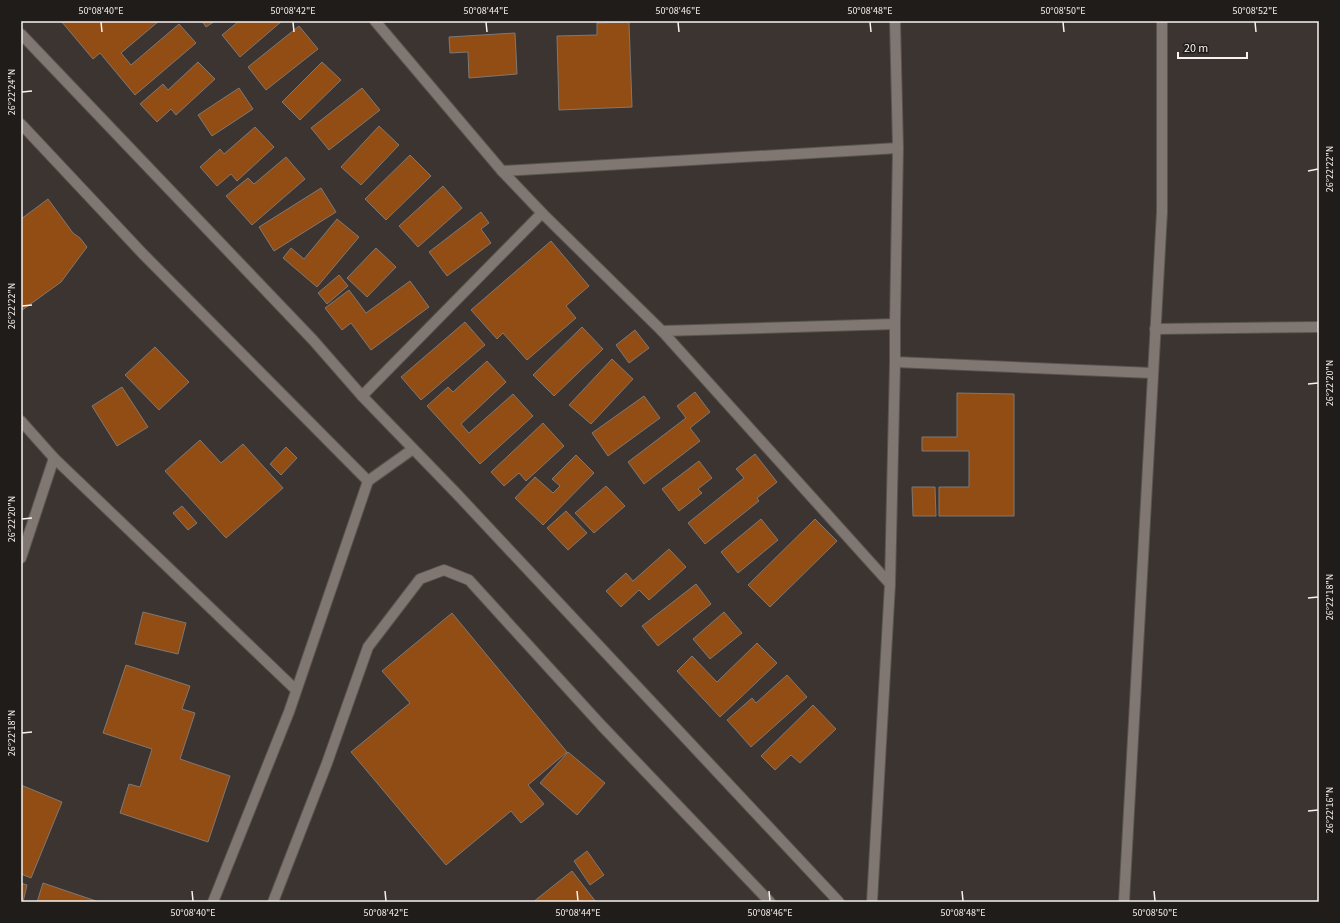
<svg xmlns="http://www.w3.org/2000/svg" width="1340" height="923" viewBox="0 0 1340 923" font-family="'Source Sans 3',sans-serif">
  <rect width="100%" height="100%" fill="#3b3430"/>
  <!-- building -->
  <g fill="#924d14" stroke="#807873">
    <path d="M61 21H159L121 53 131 65 179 24 196 43 135 95 100 53 93 59Z"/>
    <path d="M202 21H215L206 27Z"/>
    <path d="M239 21H282L240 57 222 35Z"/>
    <path d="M629 22 632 107 559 110 557 36 597 35V23Z"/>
    <path d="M299 26 318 49 266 90 248 67Z"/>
    <path d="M515 33 517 74 469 78 468 52 450 53 449 37Z"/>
    <path d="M198 62 215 79 176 115 171 109 157 122 140 104 163 84 168 90Z"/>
    <path d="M322 62 341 80 300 120 282 102Z"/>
    <path d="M239 88 253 109 212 136 198 115Z"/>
    <path d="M362 88 380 110 329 150 311 128Z"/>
    <path d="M379 126 399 145 361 185 341 167Z"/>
    <path d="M255 127 274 147 237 181 231 174 217 186 200 167 220 149 224 154Z"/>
    <path d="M410 155 431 176 386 220 365 199Z"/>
    <path d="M286 157 305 179 252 225 226 196 248 178 254 184Z"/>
    <path d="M443 186 462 208 418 247 399 226Z"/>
    <path d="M321 188 336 212 274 251 259 227Z"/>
    <path d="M48 199 73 233 80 238 87 247 61 282 21 311V219Z"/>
    <path d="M481 212 489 223 481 229 491 243 447 276 429 252Z"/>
    <path d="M337 219 359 237 317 287 283 258 291 248 304 259Z"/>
    <path d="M551 241 589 286 566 306 576 318 527 360 503 333 497 339 471 310Z"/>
    <path d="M376 248 396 267 367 297 347 278Z"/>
    <path d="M339 275 348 286 327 304 318 293Z"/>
    <path d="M410 281 429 307 371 350 351 323 342 330 325 308 349 290 366 313Z"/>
    <path d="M465 322 485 345 421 400 401 377Z"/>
    <path d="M582 327 603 349 554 396 533 375Z"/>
    <path d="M635 330 649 348 629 363 616 345Z"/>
    <path d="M155 347 189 382 159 410 125 375Z"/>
    <path d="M612 359 633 379 591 424 569 405Z"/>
    <path d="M487 361 506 382 461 424 469 433 513 394 533 416 480 464 427 406 448 387 453 392Z"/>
    <path d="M122 387 148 427 117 446 92 406Z"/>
    <path d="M695 392 710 412 690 428 700 441 644 484 628 462 686 418 677 406Z"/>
    <path d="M957 393 1014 394V516H939V487H969V451H922V437H957Z"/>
    <path d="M644 396 660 418 608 456 592 433Z"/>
    <path d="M543 423 564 446 526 481 519 473 504 486 491 472Z"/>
    <path d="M200 440 221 463 243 444 283 488 226 538 165 471Z"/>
    <path d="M286 447 297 458 281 475 270 464Z"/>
    <path d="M755 454 777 482 757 498 759 501 705 544 688 523 744 478 736 469Z"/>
    <path d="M576 455 594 473 543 525 515 498 535 477 553 493 560 486 552 479Z"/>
    <path d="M699 461 712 478 698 489 702 493 679 511 662 489Z"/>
    <path d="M606 486 625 506 594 533 575 513Z"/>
    <path d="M912 487H935L936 516H913Z"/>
    <path d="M182 506 197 523 188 530 173 513Z"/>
    <path d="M566 511 587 533 568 550 547 528Z"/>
    <path d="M761 519 778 540 738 573 721 552Z"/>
    <path d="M815 519 837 541 770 607 748 585Z"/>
    <path d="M669 549 686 567 649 600 639 590 621 607 606 591 626 573 633 581Z"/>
    <path d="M696 584 711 604 658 646 642 626Z"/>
    <path d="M143 612 186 623 178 654 135 644Z"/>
    <path d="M724 612 742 633 710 659 693 639Z"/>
    <path d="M452 613 567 752 528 785 544 804 521 823 511 811 446 865 351 752 410 703 382 671Z"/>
    <path d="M757 643 777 663 720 717 677 671 692 656 717 682Z"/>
    <path d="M126 665 190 686 182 709 195 713 180 759 230 776 208 842 120 813 129 784 140 787 152 749 103 733Z"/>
    <path d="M787 675 807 697 751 747 727 720 752 698 756 703Z"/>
    <path d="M813 705 836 729 800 763 791 755 775 770 761 756Z"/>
    <path d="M568 752 605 783 577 815 540 783Z"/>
    <path d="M21 785 62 802 31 878 21 874Z"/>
    <path d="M587 851 604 875 590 885 574 861Z"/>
    <path d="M572 871 596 902H533Z"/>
    <path d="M21 883 27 885 23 902H21Z"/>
    <path d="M43 883 99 902H37Z"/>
  </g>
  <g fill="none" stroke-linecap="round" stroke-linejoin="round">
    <defs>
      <g id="minor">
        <path d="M375 21 502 171 542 213 662 331 890 584"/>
        <path d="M21 34 313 340 362 396 456 493 839 902"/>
        <path d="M21 124 143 254 368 481"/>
        <path d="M502 171 898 148"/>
        <path d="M1155 329 1319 327"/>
        <path d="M662 331 895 324"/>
        <path d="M895 362 1152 373"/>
        <path d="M362 396 542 213"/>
        <path d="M21 421 54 458 296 690"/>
        <path d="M21 558 54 458"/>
        <path d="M213 902 289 712 368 481 413 449"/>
        <path d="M273 902 327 763 368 647 420 579 444 570 469 580 602 726 770 902"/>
        <path d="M872 902 890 584 895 362V324L898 148 895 21"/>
        <path d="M1124 902 1162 212V21"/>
      </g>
    </defs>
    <!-- minor casing -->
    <use href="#minor" stroke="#595450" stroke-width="12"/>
    <!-- minor -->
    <use href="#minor" stroke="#807772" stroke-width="10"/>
  </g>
  <!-- ticks -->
  <path fill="none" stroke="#f7f2ef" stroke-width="1.5" d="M101 22 102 32M293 22 294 32M486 22 487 32M678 22 679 32M870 22 871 32M1063 22 1064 32M1255 22 1256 32M22 92 32 91M1308 171 1318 169M22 306 32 305M1308 384 1318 383M22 519 32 518M1308 598 1318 597M22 733 32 732M1308 811 1318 810M192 891 193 901M385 891 386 901M577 891 578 901M769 891 770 901M962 891 963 901M1154 891 1155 901"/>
  <!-- border -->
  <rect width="1340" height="923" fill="none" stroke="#201c1a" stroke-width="44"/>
  <!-- scale -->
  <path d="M1178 52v6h69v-6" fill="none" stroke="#f7f2ef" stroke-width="2"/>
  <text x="1184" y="52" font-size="12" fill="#f7f2ef" stroke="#201c1a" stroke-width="3" paint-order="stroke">20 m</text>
  <rect x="22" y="22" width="1296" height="879" fill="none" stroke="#f7f2ef" stroke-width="1.5"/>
  <g font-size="10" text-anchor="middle" fill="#f7f2ef">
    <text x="101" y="14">50°08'40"E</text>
    <text x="293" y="14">50°08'42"E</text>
    <text x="486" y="14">50°08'44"E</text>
    <text x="678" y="14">50°08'46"E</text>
    <text x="870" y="14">50°08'48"E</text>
    <text x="1063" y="14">50°08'50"E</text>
    <text x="1255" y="14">50°08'52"E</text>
    <text transform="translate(11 92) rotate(-90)" y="4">26°22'24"N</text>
    <text transform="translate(1329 169) rotate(-90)" y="4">26°22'22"N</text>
    <text transform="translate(11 306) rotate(-90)" y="4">26°22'22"N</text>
    <text transform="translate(1329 383) rotate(-90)" y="4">26°22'20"N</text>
    <text transform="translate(11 519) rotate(-90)" y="4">26°22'20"N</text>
    <text transform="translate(1329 597) rotate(-90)" y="4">26°22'18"N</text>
    <text transform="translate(11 733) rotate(-90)" y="4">26°22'18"N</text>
    <text transform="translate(1329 810) rotate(-90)" y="4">26°22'16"N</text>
    <text x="193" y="916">50°08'40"E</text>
    <text x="386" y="916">50°08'42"E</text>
    <text x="578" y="916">50°08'44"E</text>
    <text x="770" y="916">50°08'46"E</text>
    <text x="963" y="916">50°08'48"E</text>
    <text x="1155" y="916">50°08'50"E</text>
  </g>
</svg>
